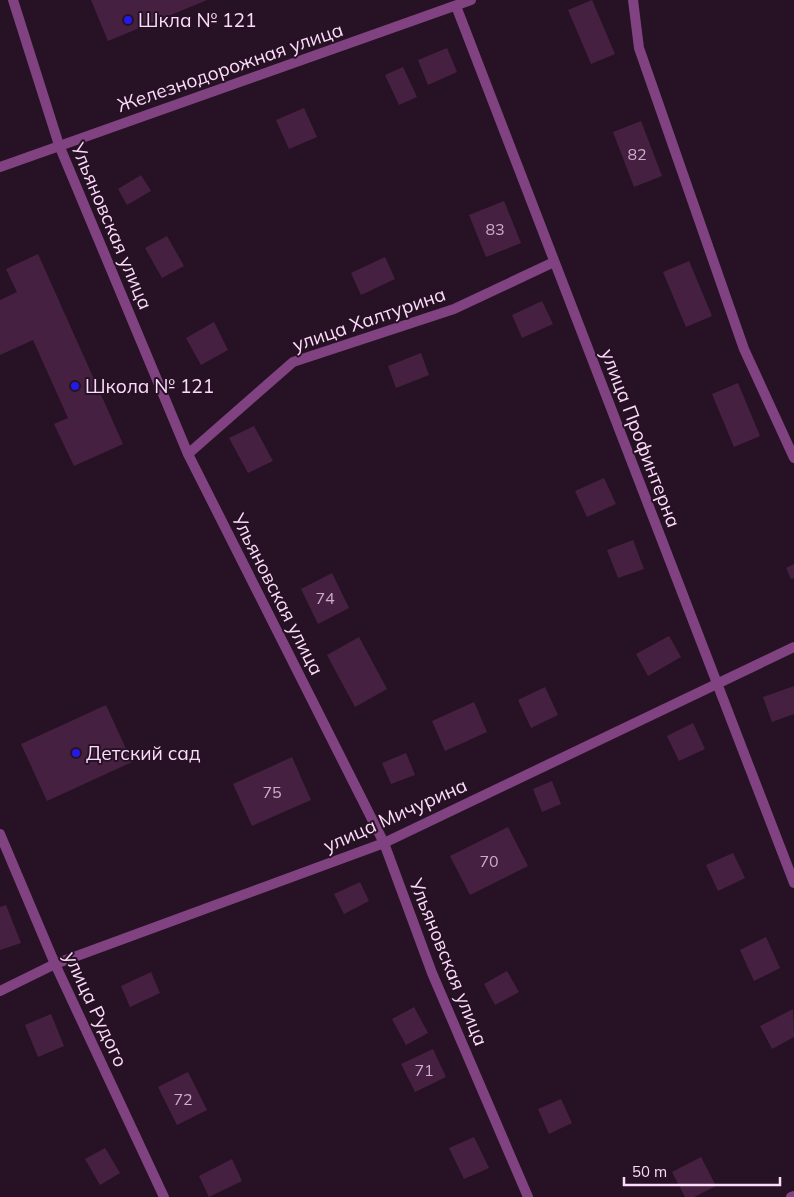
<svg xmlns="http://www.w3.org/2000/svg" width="794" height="1197" viewBox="0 0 794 1197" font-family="Mulish,sans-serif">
  <rect width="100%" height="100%" fill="#261224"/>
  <!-- building -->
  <g fill="#462040">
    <path d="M91 0H207L108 41Z"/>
    <path d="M592 0 615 54 591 64 568 10Z"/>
    <path d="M447 48 457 72 428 85 418 60Z"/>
    <path d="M403 67 417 97 399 105 385 75Z"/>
    <path d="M304 108 317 137 289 149 276 120Z"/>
    <path d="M641 121 662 176 634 187 613 132Z"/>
    <path d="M141 175 151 191 127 205 118 189Z"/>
    <path d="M504 201 521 243 486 257 469 215Z"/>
    <path d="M167 236 184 266 162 278 145 248Z"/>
    <path d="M38 254 123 444 74 466 54 424 68 418 33 340 0 355V300L17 292 6 269Z"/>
    <path d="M385 257 395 279 361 295 351 273Z"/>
    <path d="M689 261 712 316 686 327 663 272Z"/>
    <path d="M542 301 553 324 522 338 512 315Z"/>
    <path d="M214 322 228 350 201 365 186 338Z"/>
    <path d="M421 353 429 375 396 388 388 366Z"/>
    <path d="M738 383 760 436 734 447 712 394Z"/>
    <path d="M254 426 273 461 248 473 229 438Z"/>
    <path d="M604 478 616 504 587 517 575 491Z"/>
    <path d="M633 540 644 569 618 578 607 550Z"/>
    <path d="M794 564V578L791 579 786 568Z"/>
    <path d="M332 573 349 608 318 624 301 589Z"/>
    <path d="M669 636 681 657 648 676 636 654Z"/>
    <path d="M359 637 387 689 355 707 327 655Z"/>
    <path d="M794 686V714L772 722 763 697Z"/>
    <path d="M545 687 558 715 531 728 518 700Z"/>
    <path d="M474 702 487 732 445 751 432 721Z"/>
    <path d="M106 705 132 762 47 801 21 744Z"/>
    <path d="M693 723 705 749 679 761 667 736Z"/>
    <path d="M406 753 415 775 391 784 382 763Z"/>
    <path d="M292 757 311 800 252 826 233 784Z"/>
    <path d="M552 781 561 804 542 812 533 789Z"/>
    <path d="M508 827 528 866 470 895 450 856Z"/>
    <path d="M733 853 745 878 718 891 706 865Z"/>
    <path d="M360 882 369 901 344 914 334 894Z"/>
    <path d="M6 905 21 943 0 950V907Z"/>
    <path d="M766 937 780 968 754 981 740 950Z"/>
    <path d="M507 971 519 992 495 1005 484 984Z"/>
    <path d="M151 972 160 993 130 1007 121 986Z"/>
    <path d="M414 1007 428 1033 406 1045 392 1019Z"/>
    <path d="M793 1009 794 1037 772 1049 760 1026Z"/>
    <path d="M51 1014 64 1046 38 1057 25 1025Z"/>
    <path d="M433 1049 446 1077 415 1092 401 1064Z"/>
    <path d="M188 1072 207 1110 177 1125 158 1087Z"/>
    <path d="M561 1099 572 1123 549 1134 538 1109Z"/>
    <path d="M474 1137 489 1168 464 1179 449 1148Z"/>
    <path d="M105 1148 120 1173 100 1185 85 1159Z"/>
    <path d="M701 1157 716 1186 694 1197H685L672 1172Z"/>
    <path d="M232 1159 242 1181 209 1197 199 1176Z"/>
  </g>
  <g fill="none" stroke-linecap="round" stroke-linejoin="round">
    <!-- service -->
    <path stroke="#804281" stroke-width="10" d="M633 0 639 48 744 349 794 458"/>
    <!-- minor -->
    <g stroke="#804281" stroke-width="10">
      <path d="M456 6 794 883"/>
      <path d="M188 454 293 362 454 309 554 262"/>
      <path d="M0 834 55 964 164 1197"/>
      <path d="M0 991 55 964 384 843 794 647"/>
      <path d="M791 1197 794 1196"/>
    </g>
    <!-- tertiary -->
    <g stroke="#804281" stroke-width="10">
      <path d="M13 0 59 145 188 454 384 843 432 973 528 1197"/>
      <path d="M0 167 471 0"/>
    </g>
  </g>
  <!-- markers -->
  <g fill="#231ae9" stroke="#261224" stroke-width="2">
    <circle cx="128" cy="20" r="5"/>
    <circle cx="75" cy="386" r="5"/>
    <circle cx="76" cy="753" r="5"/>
  </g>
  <g text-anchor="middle" stroke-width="4" stroke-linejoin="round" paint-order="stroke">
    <!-- number labels -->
    <g font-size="16" fill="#ceaccc">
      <text x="637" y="160">82</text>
      <text x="495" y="235">83</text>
      <text x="325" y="604">74</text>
      <text x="272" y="798">75</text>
      <text x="489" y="867">70</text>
      <text x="424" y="1076">71</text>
      <text x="183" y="1105">72</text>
    </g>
    <!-- poi labels -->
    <g font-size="19" fill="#fcdbfa" stroke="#261224" text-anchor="start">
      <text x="138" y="27">Шкла № 121</text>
      <text x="85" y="393">Школа № 121</text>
      <text x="86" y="760">Детский сад</text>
    </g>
    <!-- street labels -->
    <g font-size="19" fill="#fcdbfa" stroke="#261224">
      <text transform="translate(230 67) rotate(-19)" y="7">Железнодорожная улица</text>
      <text transform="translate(112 226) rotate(67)" y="7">Ульяновская улица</text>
      <text transform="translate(369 319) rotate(-19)" y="7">улица Халтурина</text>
      <text transform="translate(641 438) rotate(69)" y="7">улица Профинтерна</text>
      <text transform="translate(278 594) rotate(63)" y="7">Ульяновская улица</text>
      <text transform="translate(395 815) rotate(-24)" y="7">улица Мичурина</text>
      <text transform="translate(449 962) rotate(68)" y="7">Ульяновская улица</text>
      <text transform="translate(96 1009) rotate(65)" y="7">улица Рудого</text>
    </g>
  </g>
  <!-- scale -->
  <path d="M624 1177v8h156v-8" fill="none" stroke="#fcdbfa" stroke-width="2.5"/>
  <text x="632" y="1177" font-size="15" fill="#fcdbfa" stroke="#261224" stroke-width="4" paint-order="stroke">50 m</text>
</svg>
